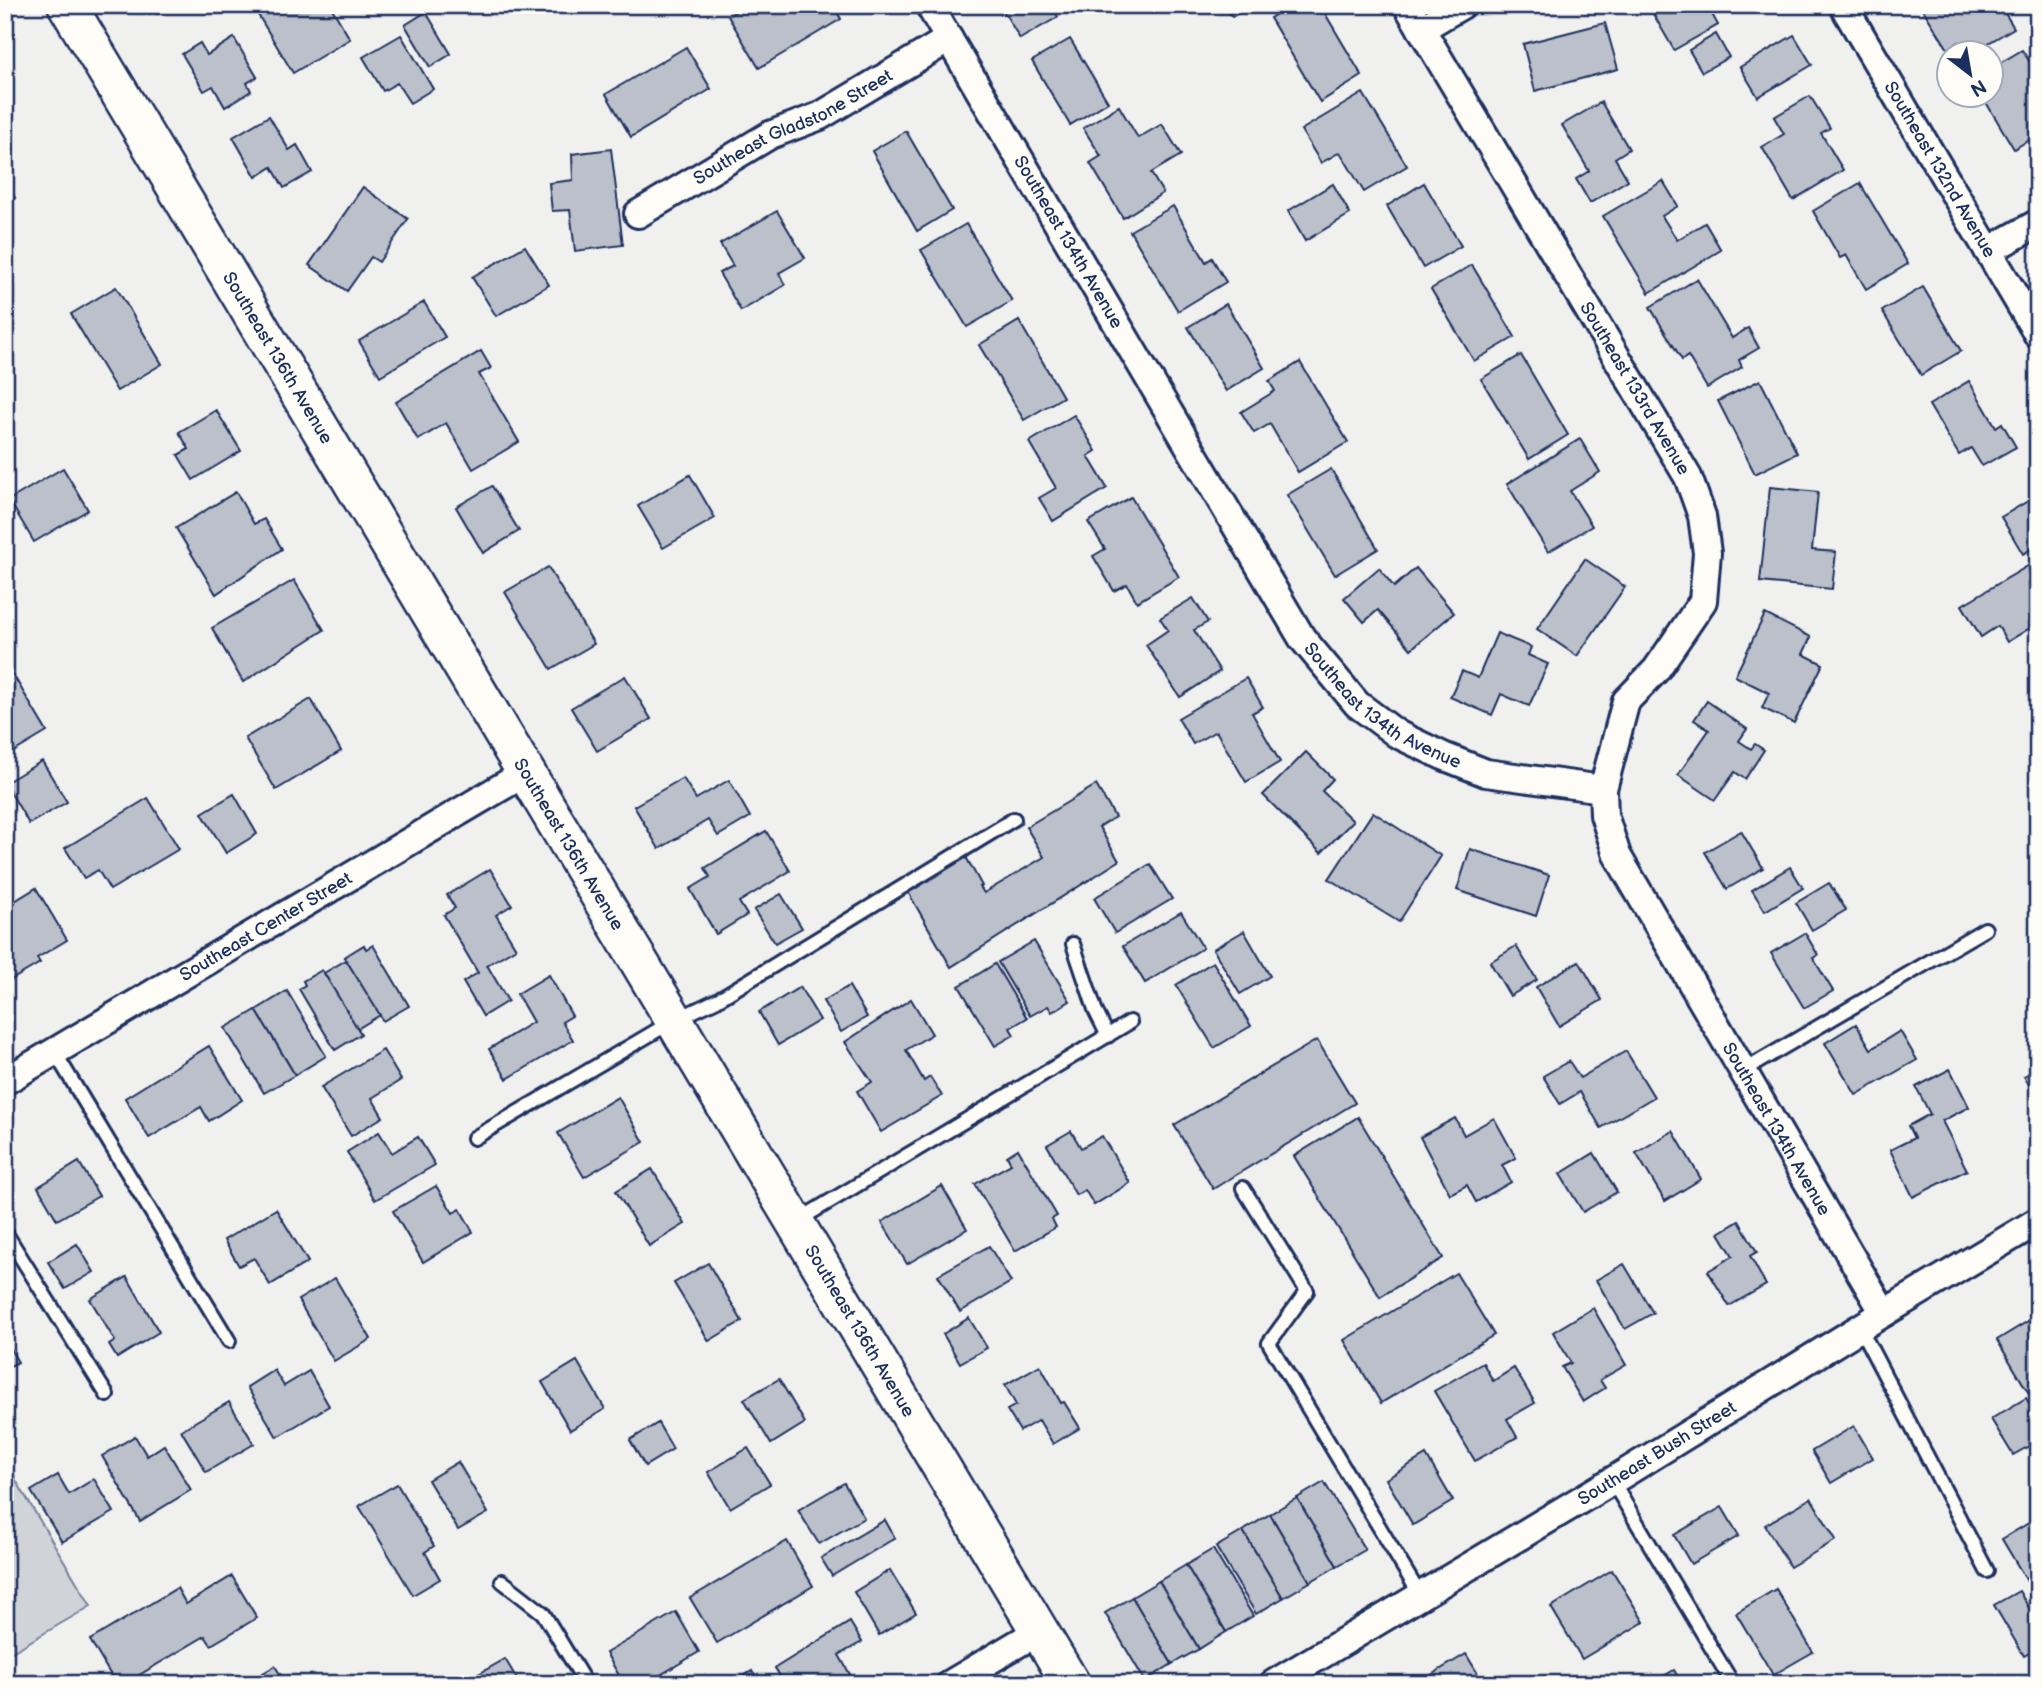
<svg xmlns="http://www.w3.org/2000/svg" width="2043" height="1689" viewBox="0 0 2043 1689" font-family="'Balsamiq Sans',sans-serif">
  <rect width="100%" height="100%" fill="#f0f0ee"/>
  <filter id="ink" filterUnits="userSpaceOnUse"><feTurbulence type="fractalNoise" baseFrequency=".0143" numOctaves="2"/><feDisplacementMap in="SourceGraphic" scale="14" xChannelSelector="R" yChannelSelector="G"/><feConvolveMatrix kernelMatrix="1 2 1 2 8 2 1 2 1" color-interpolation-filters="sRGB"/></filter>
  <g filter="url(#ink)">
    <!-- green -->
    <path fill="#d0d3d8" stroke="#76819b" stroke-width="2" d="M5 1462 91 1606 5 1656Z"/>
    <!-- building -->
    <g fill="#bbc0ca" stroke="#1b2f5e" stroke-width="2">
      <path d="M151 5H172L157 14Z"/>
      <path d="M259 5H330L350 39 293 73 254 8Z"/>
      <path d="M746 5H833L841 19 759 68 728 16Z"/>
      <path d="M1000 5H1051L1058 17 1020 39Z"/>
      <path d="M1217 5H1252L1232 17 1226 8 1221 11Z"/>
      <path d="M1290 5H1320L1362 76 1320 102 1270 18Z"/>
      <path d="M1662 5H1707L1718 25 1674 50 1652 12Z"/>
      <path d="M1920 5H1973L1977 13 1990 5H2000L2014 28 1973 52H1966L1959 42 1948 49Z"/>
      <path d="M426 12 451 54 430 67 405 25Z"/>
      <path d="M1605 23 1618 69 1535 91 1523 44Z"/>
      <path d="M1716 34 1729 57 1702 72 1689 50Z"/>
      <path d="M401 35 433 89 410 103 397 83 383 91 363 57Z"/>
      <path d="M1794 35 1812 65 1758 97 1740 67Z"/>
      <path d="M234 38 257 77 247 83 251 91 225 107 213 86 204 91 182 54 200 43 207 55Z"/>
      <path d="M1070 39 1108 102 1070 125 1032 61Z"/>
      <path d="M686 47 711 89 631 137 606 94Z"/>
      <path d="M2022 50 2033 67 2038 64V135L2014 149 1981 94H1990V69Z"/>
      <path d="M1363 93 1407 166 1364 192 1340 152 1321 163 1301 130Z"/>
      <path d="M1810 96 1830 128 1821 133 1843 170 1793 200 1762 147 1784 134 1774 117Z"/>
      <path d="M1601 102 1629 149 1615 158 1628 180 1590 203 1576 179 1589 171 1562 125Z"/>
      <path d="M1119 106 1138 138 1162 124 1181 155 1151 173 1163 193 1123 218 1090 163 1101 156 1083 128Z"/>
      <path d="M269 116 289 150 297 145 312 172 284 188 272 167 256 177 233 137Z"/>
      <path d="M906 131 952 210 917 231 872 151Z"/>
      <path d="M611 149 623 245 575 251 570 210 552 211 549 183 573 180 572 154Z"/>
      <path d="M5 181 15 198 5 204Z"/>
      <path d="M1663 181 1678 206 1662 216 1677 240 1705 223 1721 250 1649 293 1603 216Z"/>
      <path d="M1424 183 1461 246 1423 268 1387 206Z"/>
      <path d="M1860 183 1908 264 1866 289 1846 255 1840 258 1813 211Z"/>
      <path d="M1333 184 1350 214 1305 241 1288 211Z"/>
      <path d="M363 187 408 219 379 262 371 257 347 291 309 265Z"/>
      <path d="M1173 206 1206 262 1212 258 1226 282 1178 311 1130 231Z"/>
      <path d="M777 211 805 258 779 273 785 285 741 311 719 273 733 266 720 244Z"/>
      <path d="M966 224 1012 301 967 327 921 250Z"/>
      <path d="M525 246 549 285 496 316 472 277Z"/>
      <path d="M1472 265 1515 337 1474 361 1431 289Z"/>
      <path d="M1697 279 1732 338 1748 328 1759 348 1739 360 1742 367 1707 388 1688 356 1682 360 1650 307Z"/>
      <path d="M116 287 162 364 117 391 71 314Z"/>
      <path d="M1923 287 1961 351 1921 375 1882 311Z"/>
      <path d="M424 302 445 337 380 376 359 341Z"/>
      <path d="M1226 304 1264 368 1226 391 1188 327Z"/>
      <path d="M1019 321 1063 397 1024 420 979 345Z"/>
      <path d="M481 351 491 368 479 374 519 442 473 469 446 423 418 440 396 402Z"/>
      <path d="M1521 355 1568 435 1529 459 1481 379Z"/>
      <path d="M1300 362 1348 442 1298 472 1270 424 1254 433 1241 412 1275 391 1269 381Z"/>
      <path d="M1760 380 1797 453 1755 474 1718 401Z"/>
      <path d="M1969 381 1996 427 2002 423 2016 447 1982 466 1971 448 1959 455 1929 405Z"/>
      <path d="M216 410 241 451 193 480 178 455 189 449 179 432Z"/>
      <path d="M1074 415 1096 451 1088 456 1107 488 1053 521 1039 498 1056 488 1029 442Z"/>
      <path d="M1580 439 1600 472 1570 491 1592 526 1548 552 1507 484Z"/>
      <path d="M63 468 88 510 34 542 9 500Z"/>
      <path d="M1331 469 1378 549 1335 575 1287 495Z"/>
      <path d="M690 475 715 518 663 548 638 506Z"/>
      <path d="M492 486 519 531 483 553 456 507Z"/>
      <path d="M1770 487 1818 492 1812 550 1836 552 1832 589 1760 582Z"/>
      <path d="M236 492 254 524 264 519 282 549 216 594 176 528Z"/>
      <path d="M2038 495V545L2023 554 2001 517Z"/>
      <path d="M1131 497 1179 577 1137 602 1127 584 1114 591 1093 556 1105 549 1088 522Z"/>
      <path d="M1585 559 1625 587 1577 656 1537 629Z"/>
      <path d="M2038 560V623L2007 642 1998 626 1981 637 1962 605Z"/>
      <path d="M548 567 594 644 551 669 505 592Z"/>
      <path d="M1379 568 1394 587 1416 568 1454 613 1411 649 1378 610 1364 622 1344 598Z"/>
      <path d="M294 580 324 630 243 682 212 628Z"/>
      <path d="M1193 598 1208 622 1194 630 1220 671 1180 697 1146 645 1168 630 1160 618Z"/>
      <path d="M1765 614 1811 637 1803 654 1823 664 1794 723 1762 708 1769 693 1735 676Z"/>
      <path d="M1497 633 1531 647 1528 655 1548 664 1529 706 1501 694 1492 715 1450 697 1462 671 1478 678Z"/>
      <path d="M12 673 47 732 5 757V677Z"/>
      <path d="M625 676 651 719 597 751 571 708Z"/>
      <path d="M1246 678 1263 707 1252 713 1280 762 1246 782 1216 731 1193 744 1178 718Z"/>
      <path d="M311 699 341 751 276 790 245 738Z"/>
      <path d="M1707 701 1747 729 1739 741 1751 749 1755 744 1764 750 1745 779 1735 772 1715 800 1678 775 1709 730 1694 720Z"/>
      <path d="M1306 752 1333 779 1322 791 1353 821 1321 853 1263 795Z"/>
      <path d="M42 761 67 802 29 824 5 783Z"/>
      <path d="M683 778 696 799 729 780 750 817 718 836 708 820 659 849 634 806Z"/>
      <path d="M1096 785 1115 817 1099 827 1119 861 951 967 908 892 966 857 982 886 980 887 984 893 1044 857 1026 827Z"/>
      <path d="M234 794 257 834 226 853 202 813Z"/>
      <path d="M148 798 179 849 110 890 98 870 84 878 65 848Z"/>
      <path d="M1373 812 1441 856 1399 922 1329 879Z"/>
      <path d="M766 831 790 871 739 902 747 915 716 934 690 889 710 877 705 868Z"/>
      <path d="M1741 831 1763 868 1727 889 1705 852Z"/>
      <path d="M1470 849 1549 875 1536 916 1457 890Z"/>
      <path d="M1150 864 1172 899 1115 933 1094 898Z"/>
      <path d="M1790 867 1803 888 1765 911 1752 890Z"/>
      <path d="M490 869 512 905 496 915 516 948 487 965 508 1001 483 1016 463 982 478 973 444 915 455 908 447 895Z"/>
      <path d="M1829 883 1846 910 1812 930 1796 903Z"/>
      <path d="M36 888 67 940 37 958 40 963 6 983 5 907Z"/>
      <path d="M781 894 802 928 775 943 754 910Z"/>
      <path d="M1181 912 1203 948 1145 983 1123 946Z"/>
      <path d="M1244 931 1270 976 1240 994 1213 949Z"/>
      <path d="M1805 933 1818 955 1813 958 1833 991 1804 1008 1771 953Z"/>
      <path d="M1034 941 1070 1001 1052 1012 1048 1006 1030 1016 998 962Z"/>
      <path d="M364 945 366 949 373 945 409 1006 383 1021 344 957Z"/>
      <path d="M1516 946 1537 980 1510 996 1490 962Z"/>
      <path d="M346 960 380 1015 357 1029 324 973Z"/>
      <path d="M1579 961 1602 1000 1559 1026 1536 987Z"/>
      <path d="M1213 962 1251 1026 1214 1048 1176 985Z"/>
      <path d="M995 964 1027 1018 1010 1028 1014 1035 995 1046 959 986Z"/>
      <path d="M322 970 361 1034 335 1050 299 989 305 985 303 981Z"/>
      <path d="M549 975 572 1016 562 1022 573 1040 507 1079 489 1049 533 1022 517 994Z"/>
      <path d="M849 986 867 1017 841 1032 823 1001Z"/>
      <path d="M800 987 820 1020 778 1045 759 1012Z"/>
      <path d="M287 991 326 1056 295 1075 256 1010Z"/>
      <path d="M911 999 932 1034 906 1050 924 1081 930 1077 942 1096 881 1132 857 1091 872 1082 845 1042Z"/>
      <path d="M256 1010 295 1075 264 1093 225 1028Z"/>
      <path d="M1856 1024 1871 1049 1900 1031 1917 1060 1856 1095 1825 1043Z"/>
      <path d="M1317 1040 1355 1103 1213 1189 1174 1125Z"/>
      <path d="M209 1046 242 1100 209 1121 201 1107 149 1138 125 1098Z"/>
      <path d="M383 1050 401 1080 372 1098 383 1117 351 1136 321 1087Z"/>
      <path d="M1626 1051 1654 1097 1601 1128 1580 1092 1560 1104 1543 1076 1569 1061 1580 1078Z"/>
      <path d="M2038 1068V1100L2024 1076Z"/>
      <path d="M1950 1069 1969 1107 1942 1121 1967 1170 1913 1197 1890 1150 1914 1138 1908 1126 1930 1114 1916 1087Z"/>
      <path d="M618 1097 644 1142 584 1177 558 1133Z"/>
      <path d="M1358 1117 1443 1258 1380 1297 1294 1156Z"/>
      <path d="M1455 1118 1464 1135 1494 1118 1516 1158 1502 1165 1511 1182 1476 1202 1467 1185 1450 1194 1420 1137Z"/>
      <path d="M1071 1131 1081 1148 1102 1136 1130 1183 1094 1205 1085 1190 1076 1195 1047 1145Z"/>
      <path d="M1673 1131 1701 1179 1665 1201 1636 1153Z"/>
      <path d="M379 1132 392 1153 418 1137 435 1165 375 1200 347 1152Z"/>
      <path d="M1018 1149 1057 1216 1052 1219 1056 1227 1015 1251 975 1184 1011 1164 1007 1156Z"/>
      <path d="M1594 1153 1617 1192 1583 1212 1560 1174Z"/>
      <path d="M79 1162 99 1196 57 1220 38 1187Z"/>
      <path d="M652 1169 685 1224 649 1246 616 1191Z"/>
      <path d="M436 1186 453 1213 460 1209 473 1232 423 1262 393 1211Z"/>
      <path d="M942 1186 967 1229 907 1264 882 1222Z"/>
      <path d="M276 1209 308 1262 270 1285 254 1258 239 1266 224 1240Z"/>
      <path d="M1739 1221 1757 1252 1750 1256 1766 1285 1729 1306 1708 1271 1733 1256 1719 1233Z"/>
      <path d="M77 1244 94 1272 65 1289 48 1262Z"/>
      <path d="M989 1246 1011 1282 960 1312 938 1275Z"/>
      <path d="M708 1263 742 1321 709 1341 674 1283Z"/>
      <path d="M1624 1264 1653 1313 1625 1329 1596 1280Z"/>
      <path d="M1456 1273 1494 1335 1381 1403 1344 1340Z"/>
      <path d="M127 1277 159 1332 117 1358 109 1345 115 1341 90 1299Z"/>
      <path d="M335 1278 371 1339 334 1361 298 1300Z"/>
      <path d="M1593 1308 1626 1365 1600 1380 1605 1388 1583 1402 1562 1367 1571 1363 1553 1332Z"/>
      <path d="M2038 1315V1390L2030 1395 1997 1340Z"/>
      <path d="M969 1318 987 1348 960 1363 943 1334Z"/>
      <path d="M5 1340 18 1362 5 1369Z"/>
      <path d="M577 1361 605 1409 570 1430 542 1382Z"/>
      <path d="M1483 1363 1493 1381 1514 1368 1535 1403 1507 1419 1517 1437 1475 1461 1434 1391Z"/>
      <path d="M1040 1365 1061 1403 1064 1402 1080 1428 1053 1444 1039 1420 1020 1431 1007 1410 1016 1405 1005 1385Z"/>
      <path d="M274 1370 284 1386 309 1371 329 1406 277 1437 247 1387Z"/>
      <path d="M779 1379 805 1423 771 1444 744 1399Z"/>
      <path d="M2026 1398 2038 1418V1441L2013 1455 1991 1419Z"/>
      <path d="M229 1402 254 1444 206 1472 181 1430Z"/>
      <path d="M658 1423 673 1449 645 1466 630 1440Z"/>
      <path d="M1854 1426 1873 1458 1831 1483 1812 1451Z"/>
      <path d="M135 1436 147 1456 164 1445 191 1490 140 1521 102 1456Z"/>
      <path d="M748 1448 770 1484 730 1508 708 1472Z"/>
      <path d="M1426 1455 1453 1501 1413 1525 1386 1479Z"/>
      <path d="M458 1462 488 1513 458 1530 428 1480Z"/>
      <path d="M58 1475 69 1494 94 1479 114 1512 62 1542 31 1491Z"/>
      <path d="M1324 1482 1365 1550 1337 1566 1297 1498Z"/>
      <path d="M844 1483 864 1518 819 1544 798 1510Z"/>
      <path d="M397 1484 434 1546 425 1552 440 1579 413 1595 359 1506Z"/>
      <path d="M1297 1498 1337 1566 1310 1582 1270 1514Z"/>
      <path d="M1811 1498 1836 1540 1790 1567 1765 1525Z"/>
      <path d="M1722 1507 1739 1536 1691 1564 1674 1535Z"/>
      <path d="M1270 1514 1310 1582 1283 1598 1243 1531Z"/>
      <path d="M885 1520 895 1538 832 1576 821 1558Z"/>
      <path d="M2032 1521 2038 1531V1578L2028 1583 2002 1539Z"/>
      <path d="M1243 1531 1283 1598 1256 1614 1216 1547Z"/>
      <path d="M787 1541 813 1586 717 1643 690 1598Z"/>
      <path d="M1213 1549 1253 1616 1226 1632 1186 1565Z"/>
      <path d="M1186 1565 1226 1632 1199 1649 1159 1581Z"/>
      <path d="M890 1570 916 1613 879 1635 854 1592Z"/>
      <path d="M1612 1570 1644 1622 1582 1659 1551 1607Z"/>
      <path d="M232 1576 257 1618 211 1645 205 1636 124 1684H116L90 1640 177 1588 186 1604Z"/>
      <path d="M1159 1581 1199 1649 1172 1664 1132 1597Z"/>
      <path d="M1776 1589 1813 1652 1773 1675 1736 1613Z"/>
      <path d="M2019 1591 2038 1623V1648L2024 1656 1994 1605Z"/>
      <path d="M1132 1597 1172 1664 1145 1681 1105 1613Z"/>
      <path d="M676 1612 699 1652 645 1684H624L606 1653Z"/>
      <path d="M850 1622 862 1642 839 1655 852 1678 843 1684H823L822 1682 785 1684 775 1668Z"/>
      <path d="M1466 1654 1484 1684H1416Z"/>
      <path d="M505 1659 520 1684H464L463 1683Z"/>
      <path d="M275 1666 286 1684H244Z"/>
      <path d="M1674 1670 1682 1684H1650Z"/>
      <path d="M752 1671 759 1684H730Z"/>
    </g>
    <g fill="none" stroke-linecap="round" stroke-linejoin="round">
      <defs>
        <g id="lane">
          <path d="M1073 944 1096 1012 1108 1036"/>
          <path d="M54 1051 229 1341"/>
          <path d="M1743 1071 1985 929"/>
          <path d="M474 1138 673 1021 717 1000 1014 819"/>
          <path d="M1243 1188 1307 1291 1269 1343 1420 1595"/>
          <path d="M797 1221 1130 1022"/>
          <path d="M5 1232 107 1395"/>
          <path d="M1860 1328 1987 1571"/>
          <path d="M1612 1481 1733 1684"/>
          <path d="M502 1581 543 1613 586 1684"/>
        </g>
        <g id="street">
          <path id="s1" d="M929 5 1302 638 1357 704 1397 734 1443 756 1486 773 1603 789"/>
          <path id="s2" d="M1407 5 1688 477 1702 516 1707 553 1703 601 1656 670 1626 701 1603 789 1604 815 1617 855 1884 1313"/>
          <path id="s3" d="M1843 5 2038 335"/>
          <path d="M1421 29 1462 5"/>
          <path id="s4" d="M638 214 770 135 820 116 949 39"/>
          <path d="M1988 251 2038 223"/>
          <path id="s5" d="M5 1081 525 773"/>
          <path d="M950 1684 1039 1631"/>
          <path id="s6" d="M1273 1684 1612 1481 1884 1313 2038 1221"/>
        </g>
        <g id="secondary">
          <path id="s7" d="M67 5 1071 1684"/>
        </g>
      </defs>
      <!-- lane casing -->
      <use href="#lane" stroke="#1b2f5e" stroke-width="18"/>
      <!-- street casing -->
      <use href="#street" stroke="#1b2f5e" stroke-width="32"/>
      <!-- secondary casing -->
      <use href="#secondary" stroke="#1b2f5e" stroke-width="42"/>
      <!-- lane -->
      <use href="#lane" stroke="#fdfcf7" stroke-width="12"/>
      <!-- street -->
      <use href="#street" stroke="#fdfcf7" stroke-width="26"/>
      <!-- secondary -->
      <use href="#secondary" stroke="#fdfcf7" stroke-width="37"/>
    </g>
  </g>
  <g text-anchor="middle" stroke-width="5" stroke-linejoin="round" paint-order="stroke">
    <!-- street labels -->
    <g font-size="18" fill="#1b2f5e" stroke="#fdfcf7">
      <text dy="6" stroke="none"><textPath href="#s4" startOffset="178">Southeast Gladstone Street</textPath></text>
      <text dy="6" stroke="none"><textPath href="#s3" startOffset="191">Southeast 132nd Avenue</textPath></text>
      <text dy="6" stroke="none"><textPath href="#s1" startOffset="275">Southeast 134th Avenue</textPath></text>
      <text dy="6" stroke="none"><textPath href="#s7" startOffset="411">Southeast 136th Avenue</textPath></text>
      <text dy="6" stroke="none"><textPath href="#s2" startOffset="446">Southeast 133rd Avenue</textPath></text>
      <text dy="6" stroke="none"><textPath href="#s1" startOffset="842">Southeast 134th Avenue</textPath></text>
      <text dy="6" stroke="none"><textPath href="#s7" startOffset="978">Southeast 136th Avenue</textPath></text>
      <text dy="6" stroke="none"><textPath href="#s5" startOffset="303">Southeast Center Street</textPath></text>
      <text dy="6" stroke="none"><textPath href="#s2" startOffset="1279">Southeast 134th Avenue</textPath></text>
      <text dy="6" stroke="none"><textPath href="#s7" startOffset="1545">Southeast 136th Avenue</textPath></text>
      <text dy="6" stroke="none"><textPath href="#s6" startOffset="448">Southeast Bush Street</textPath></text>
    </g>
  </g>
  <!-- margin -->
  <rect width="2043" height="1689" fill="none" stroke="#fdfcf7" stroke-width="28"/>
  <rect x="14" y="14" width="2015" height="1661" fill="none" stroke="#1b2f5e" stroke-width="2.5" filter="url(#ink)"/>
  <!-- north arrow -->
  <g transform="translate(1970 74) rotate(149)"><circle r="33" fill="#fdfcf7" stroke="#a3aaba" stroke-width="2"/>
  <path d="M0-5L12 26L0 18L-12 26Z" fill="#1b2f5e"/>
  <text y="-10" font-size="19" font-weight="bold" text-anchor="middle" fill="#1b2f5e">N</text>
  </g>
</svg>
